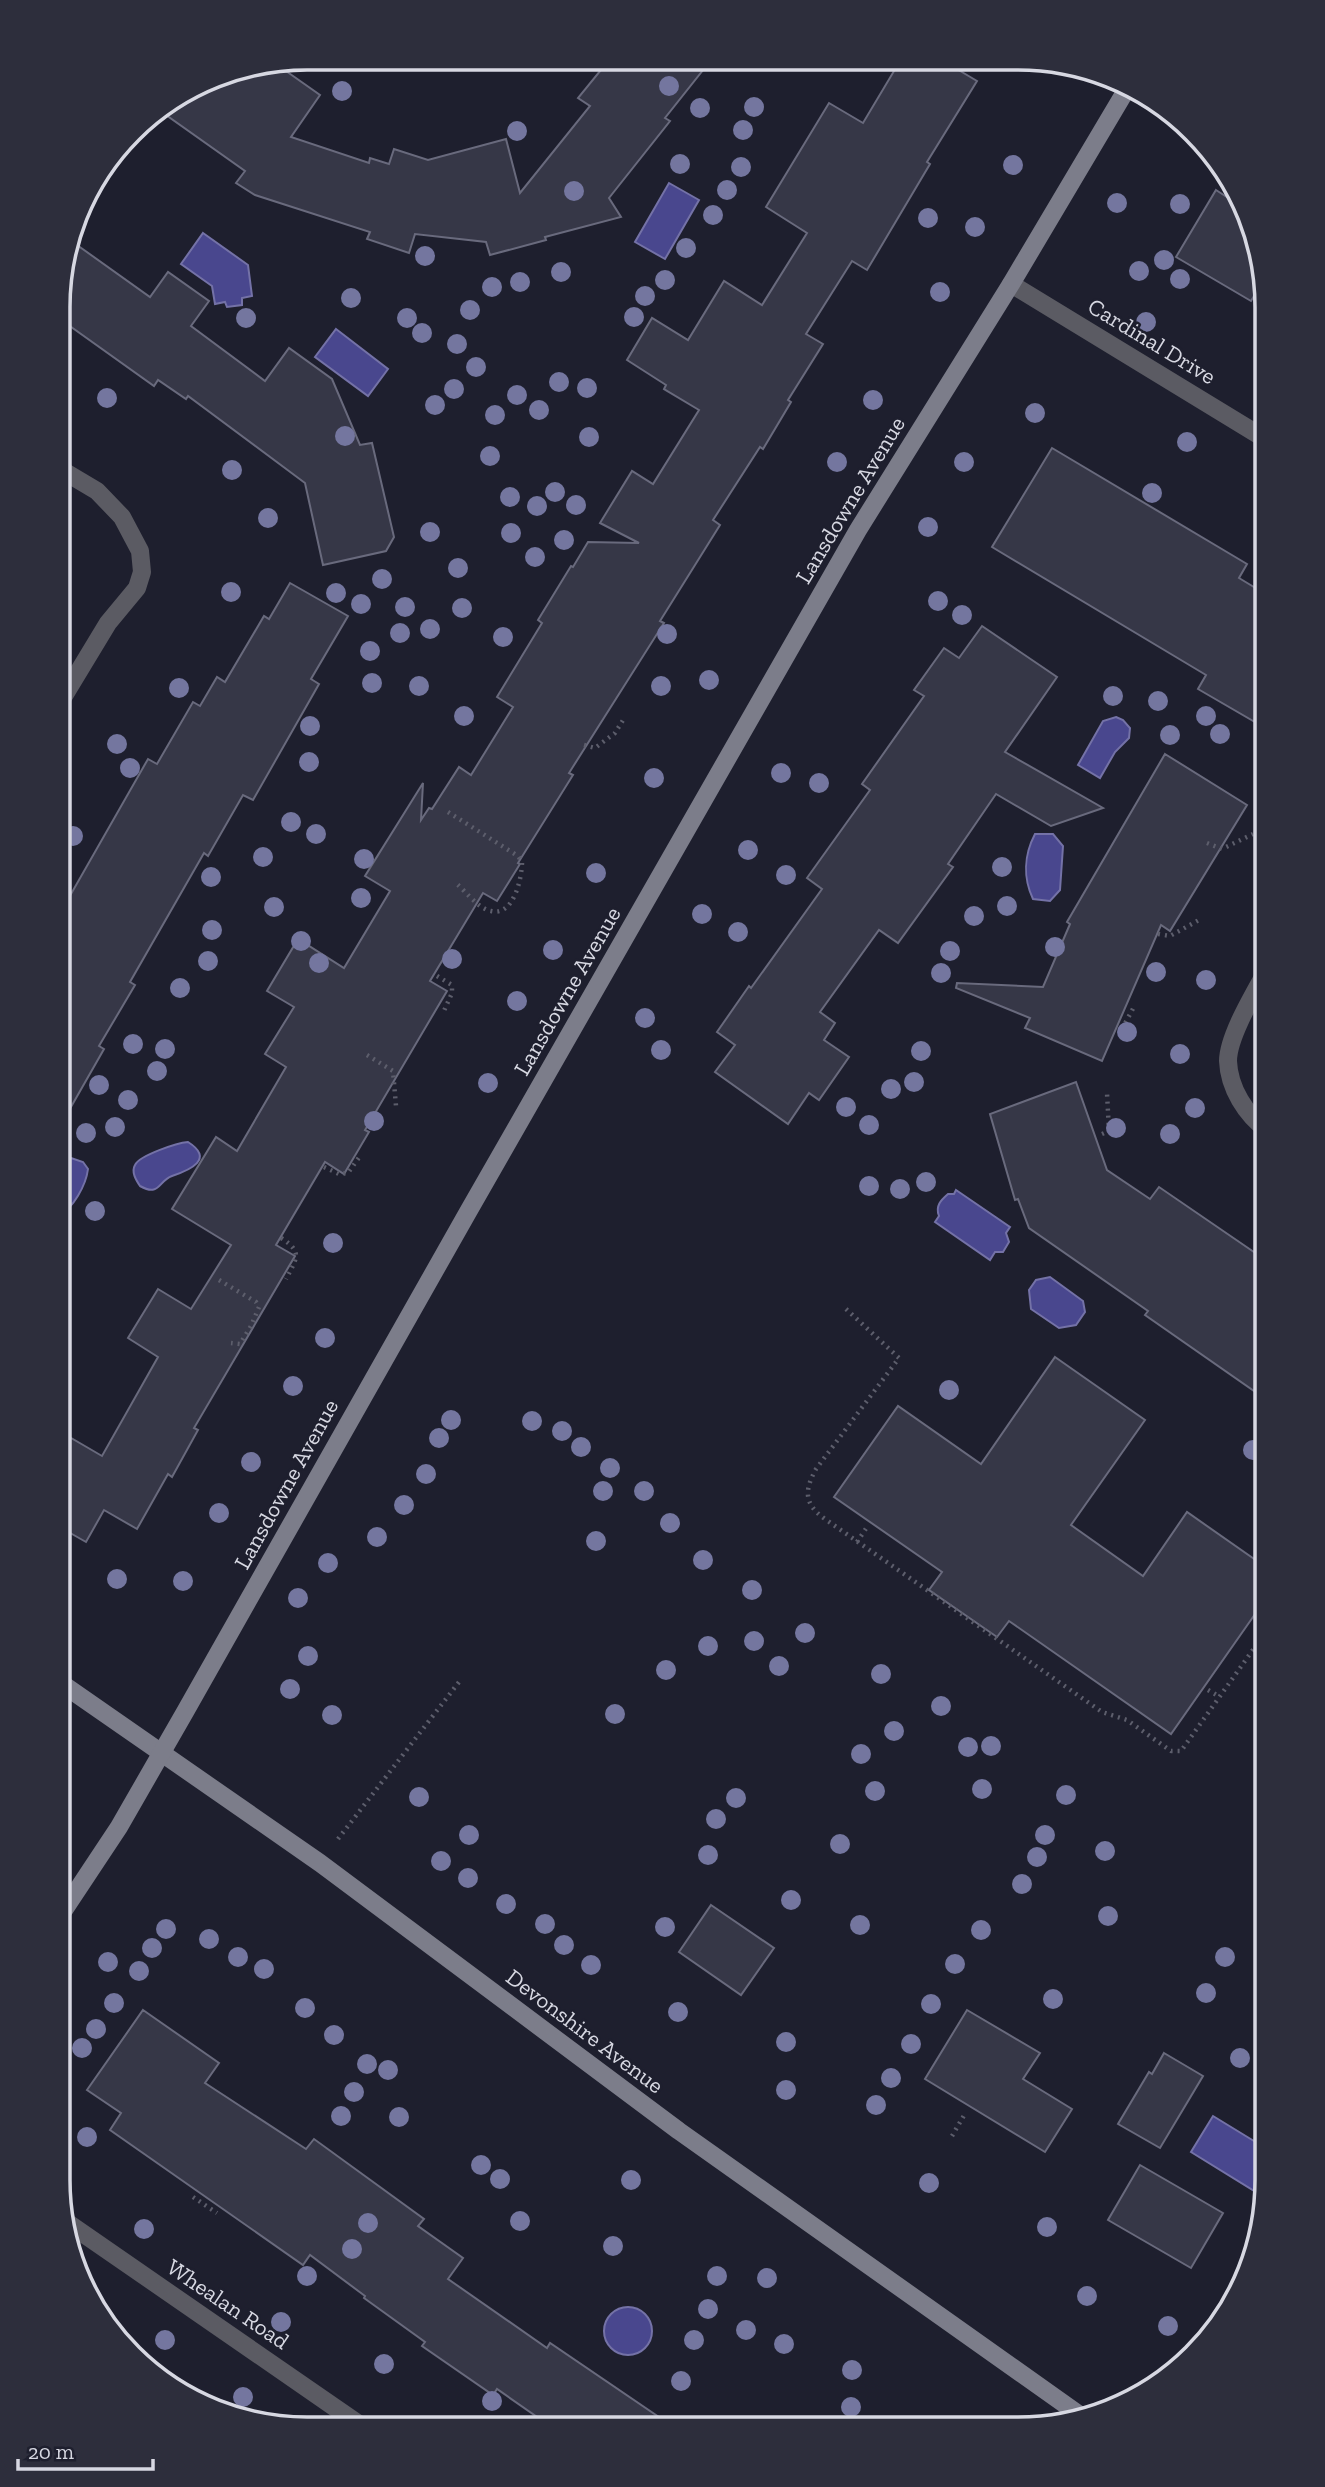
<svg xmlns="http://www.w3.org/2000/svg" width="1325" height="2487" viewBox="0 0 1325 2487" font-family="'Zilla Slab',serif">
  <rect width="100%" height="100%" fill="#1e1f2e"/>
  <!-- water -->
  <g fill="#49478e" stroke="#7472a7" stroke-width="2">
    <path d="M669 183 699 200 665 259 635 242Z"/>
    <path d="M203 233 248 265 252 296 242 298V305L227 307 225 302 215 304 212 286 181 264Z"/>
    <path d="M336 329 388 369 368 396 315 357Z"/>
    <path d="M1116 717 1123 720 1130 728 1129 738 1115 752 1100 778 1078 765 1103 721Z"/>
    <path d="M1035 834H1053L1063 846 1060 890 1050 901 1033 899C1023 878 1024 855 1035 834Z"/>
    <path d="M188 1142C215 1159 190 1170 172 1176 158 1181 160 1197 140 1186 136 1180 131 1172 135 1165 140 1155 177 1143 188 1142Z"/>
    <path d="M68 1157 83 1162 88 1169C86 1185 73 1209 59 1215V1165Z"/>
    <path d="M956 1190 1010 1227 1006 1233 1009 1242 1003 1252H995L990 1260 935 1222 939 1216C935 1206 941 1200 948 1194H954Z"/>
    <path d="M1050 1277 1083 1301 1085 1312 1076 1325 1059 1328 1031 1309 1029 1290 1036 1280Z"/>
    <path d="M1213 2116 1267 2149V2174L1256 2192 1191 2152Z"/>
    <circle cx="628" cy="2331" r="24"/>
  </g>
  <!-- building -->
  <g fill="#363747" stroke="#696a7d" stroke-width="2">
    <path d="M609 60H711L665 118 670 121 609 198 621 217 545 237 546 240 490 255 486 242 415 234 409 253 367 239 370 232 255 195 236 183 245 171 159 110 212 77 276 64 320 95 291 137 369 163 370 158 389 164 394 149 428 160 506 139 520 193 590 106 578 98Z"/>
    <path d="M900 61 945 62 977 81 927 162 930 164 867 270 852 261 806 334 823 344 788 400 791 402 763 449 760 447 713 520 720 525 660 621 664 623 569 773 573 775 518 863 520 864 497 901 483 893 430 981 447 991 365 1130 369 1132 344 1174 325 1162 276 1245 295 1256 194 1428 198 1430 172 1477 168 1474 137 1529 104 1510 86 1542 58 1526 59 1431 102 1456 158 1357 128 1338 158 1289 191 1309 231 1245 172 1209 216 1137 237 1151 286 1067 265 1054 294 1007 267 991 298 939 344 968 390 891 365 876 423 783 421 820 429 808 432 809 459 767 471 775 513 707 497 697 542 623 538 620 571 566 573 567 588 542 639 543 600 523 632 471 653 484 699 410 664 389 666 385 627 360 652 318 688 340 724 281 762 305 807 233 766 207 829 103 863 123Z"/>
    <path d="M1216 190 1239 205 1254 227 1263 281 1251 301 1176 257Z"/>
    <path d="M70 240 150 297 168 272 209 301 191 326 265 381 289 348 332 379 360 445 372 443 394 537 386 551 323 565 305 483 188 396 186 399 158 380 154 386 60 319V275Z"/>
    <path d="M1052 448 1247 564 1239 578 1267 595V729L1198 689 1206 675 992 547Z"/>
    <path d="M290 583 348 616 311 679 319 684 253 800 243 795 208 856 204 853 130 982 135 985 99 1046 104 1049 59 1128V915L148 759 157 764 193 702 200 706 217 677 225 682 264 616 269 619Z"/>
    <path d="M982 626 1057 677 1005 752 1103 808 1051 826 996 794 948 864 953 867 898 943 879 930 820 1012 835 1023 824 1040 849 1057 819 1100 809 1093 788 1124 715 1072 735 1045 717 1032 749 986 751 988 822 889 807 878 870 790 862 784 924 696 914 690 944 648 959 658Z"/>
    <path d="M1165 754 1247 805 1170 931 1161 925 1102 1061 1025 1028 1030 1018 956 988 957 983 1043 987 1070 924 1067 922Z"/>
    <path d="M1076 1082 1107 1170 1150 1199 1159 1187 1267 1261V1400L1145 1315 1148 1311 1029 1228 1018 1199 1015 1200 990 1114Z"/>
    <path d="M1055 1357 1145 1420 1071 1525 1143 1576 1187 1512 1267 1568V1597L1171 1734 1009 1621 997 1637 929 1590 942 1572 834 1497 898 1406 981 1464Z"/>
    <path d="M711 1905 774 1948 741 1995 679 1952Z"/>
    <path d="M143 2010 219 2063 205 2083 306 2149 314 2139 424 2219 418 2226 463 2258 448 2279 547 2348 550 2343 675 2428H553L497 2389 493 2395 422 2346 425 2342 364 2298 365 2296 310 2255 303 2265 110 2130 121 2113 87 2090Z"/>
    <path d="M967 2010 1040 2053 1023 2079 1072 2109 1045 2152 925 2079Z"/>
    <path d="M1164 2053 1203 2076 1160 2148 1118 2124 1149 2072 1152 2074Z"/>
    <path d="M1140 2165 1223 2213 1191 2268 1108 2220Z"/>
  </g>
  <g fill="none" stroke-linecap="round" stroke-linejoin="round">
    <!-- path -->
    <g stroke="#5d5e6c" stroke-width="4.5" stroke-dasharray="2 5" stroke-linecap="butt">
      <path d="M584 745 595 748 615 733 625 717"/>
      <path d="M448 812 518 856 522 862C522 877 514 917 491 911 479 909 466 892 457 884"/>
      <path d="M1207 843 1222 849 1253 834"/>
      <path d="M1158 934 1170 936 1199 920"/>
      <path d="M437 976 452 985V993L443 1013"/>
      <path d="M1122 1029 1135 1005"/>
      <path d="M367 1055 393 1071 396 1106"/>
      <path d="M1102 1134 1109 1131 1107 1093"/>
      <path d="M324 1167 339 1174 348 1173 360 1156"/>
      <path d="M281 1238C303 1252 297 1258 286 1279"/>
      <path d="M219 1280 256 1302 259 1307 251 1326 240 1344 231 1343"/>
      <path d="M846 1309 899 1358 816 1469C804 1491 804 1504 825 1519L1102 1712 1127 1720 1171 1751H1181L1267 1630"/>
      <path d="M857 1542 867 1527"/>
      <path d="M1208 1690 1220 1697"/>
      <path d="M338 1839 459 1682"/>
      <path d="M952 2136 966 2112"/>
      <path d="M193 2197 217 2213"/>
    </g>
    <!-- minor -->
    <g stroke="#5b5b63" stroke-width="18">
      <path d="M1011 284 1267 440"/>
      <path d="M59 704 108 623 137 588 142 572 140 551 122 517 97 491 60 469"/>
      <path d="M1267 1130C1246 1115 1229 1088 1228 1061 1228 1036 1255 992 1267 970"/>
      <path d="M65 2221 363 2427"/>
    </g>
    <!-- secondary -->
    <g stroke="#7c7d8a" stroke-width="18">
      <path d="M58 1681 320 1863 679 2131 1084 2418"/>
      <path d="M58 1919 119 1827 185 1712 468 1212 858 530 1011 284 1125 92"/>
    </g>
  </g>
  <!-- trees -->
  <g fill="#74769f">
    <circle cx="669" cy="86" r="10"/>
    <circle cx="342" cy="91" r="10"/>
    <circle cx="754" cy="107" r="10"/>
    <circle cx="700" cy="108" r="10"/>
    <circle cx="743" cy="130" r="10"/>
    <circle cx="517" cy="131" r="10"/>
    <circle cx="680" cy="164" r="10"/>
    <circle cx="1013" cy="165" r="10"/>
    <circle cx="741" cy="167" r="10"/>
    <circle cx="727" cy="190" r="10"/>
    <circle cx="574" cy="191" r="10"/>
    <circle cx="1117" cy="203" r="10"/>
    <circle cx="1180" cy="204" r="10"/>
    <circle cx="713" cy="215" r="10"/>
    <circle cx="928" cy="218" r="10"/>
    <circle cx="975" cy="227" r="10"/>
    <circle cx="686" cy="248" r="10"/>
    <circle cx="425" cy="256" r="10"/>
    <circle cx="1164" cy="260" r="10"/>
    <circle cx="1139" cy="271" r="10"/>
    <circle cx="561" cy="272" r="10"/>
    <circle cx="1180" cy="279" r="10"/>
    <circle cx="665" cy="280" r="10"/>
    <circle cx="520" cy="282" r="10"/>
    <circle cx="492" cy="287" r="10"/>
    <circle cx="940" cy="292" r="10"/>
    <circle cx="645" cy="296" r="10"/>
    <circle cx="351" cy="298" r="10"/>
    <circle cx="470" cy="310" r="10"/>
    <circle cx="634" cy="317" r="10"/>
    <circle cx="246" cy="318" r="10"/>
    <circle cx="407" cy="318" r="10"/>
    <circle cx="1146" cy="322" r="10"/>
    <circle cx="422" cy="333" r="10"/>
    <circle cx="457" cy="344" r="10"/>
    <circle cx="476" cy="367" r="10"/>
    <circle cx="559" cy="382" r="10"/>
    <circle cx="587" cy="388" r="10"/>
    <circle cx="454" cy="389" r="10"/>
    <circle cx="517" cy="395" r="10"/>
    <circle cx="107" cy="398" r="10"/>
    <circle cx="873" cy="400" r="10"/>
    <circle cx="435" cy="405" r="10"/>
    <circle cx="539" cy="410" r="10"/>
    <circle cx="1035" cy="413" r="10"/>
    <circle cx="495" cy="415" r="10"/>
    <circle cx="345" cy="436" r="10"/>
    <circle cx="589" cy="437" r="10"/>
    <circle cx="1187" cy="442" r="10"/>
    <circle cx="490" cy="456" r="10"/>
    <circle cx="837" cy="462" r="10"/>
    <circle cx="964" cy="462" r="10"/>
    <circle cx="232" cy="470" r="10"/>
    <circle cx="555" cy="492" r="10"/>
    <circle cx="1152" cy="493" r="10"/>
    <circle cx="510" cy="497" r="10"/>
    <circle cx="576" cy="505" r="10"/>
    <circle cx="537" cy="506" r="10"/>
    <circle cx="268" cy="518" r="10"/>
    <circle cx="928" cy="527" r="10"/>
    <circle cx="430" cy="532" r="10"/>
    <circle cx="511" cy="533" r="10"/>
    <circle cx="564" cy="540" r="10"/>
    <circle cx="535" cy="557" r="10"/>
    <circle cx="458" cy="568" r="10"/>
    <circle cx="382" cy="579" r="10"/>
    <circle cx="231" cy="592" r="10"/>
    <circle cx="336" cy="593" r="10"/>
    <circle cx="938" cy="601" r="10"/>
    <circle cx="361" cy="604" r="10"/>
    <circle cx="405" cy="607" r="10"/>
    <circle cx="462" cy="608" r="10"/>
    <circle cx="962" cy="615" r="10"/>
    <circle cx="430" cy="629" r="10"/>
    <circle cx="400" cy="633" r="10"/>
    <circle cx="667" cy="634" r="10"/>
    <circle cx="503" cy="637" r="10"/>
    <circle cx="370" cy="651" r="10"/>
    <circle cx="709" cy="680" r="10"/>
    <circle cx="372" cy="683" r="10"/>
    <circle cx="419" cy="686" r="10"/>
    <circle cx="661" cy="686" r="10"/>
    <circle cx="179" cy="688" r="10"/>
    <circle cx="1113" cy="696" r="10"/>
    <circle cx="1158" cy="701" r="10"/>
    <circle cx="464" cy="716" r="10"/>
    <circle cx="1206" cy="716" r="10"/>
    <circle cx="310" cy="726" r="10"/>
    <circle cx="1220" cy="734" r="10"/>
    <circle cx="1170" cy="735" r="10"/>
    <circle cx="117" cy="744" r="10"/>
    <circle cx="309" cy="762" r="10"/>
    <circle cx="130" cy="768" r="10"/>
    <circle cx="781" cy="773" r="10"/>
    <circle cx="654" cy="778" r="10"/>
    <circle cx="819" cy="783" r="10"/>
    <circle cx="291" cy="822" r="10"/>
    <circle cx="316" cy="834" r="10"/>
    <circle cx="73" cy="836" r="10"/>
    <circle cx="748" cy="850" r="10"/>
    <circle cx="263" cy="857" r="10"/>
    <circle cx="364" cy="859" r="10"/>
    <circle cx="1002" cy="867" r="10"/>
    <circle cx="596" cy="873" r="10"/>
    <circle cx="786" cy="875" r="10"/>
    <circle cx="211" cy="877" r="10"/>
    <circle cx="361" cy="898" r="10"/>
    <circle cx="1007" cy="906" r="10"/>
    <circle cx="274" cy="907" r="10"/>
    <circle cx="702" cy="914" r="10"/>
    <circle cx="974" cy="916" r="10"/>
    <circle cx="212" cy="930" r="10"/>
    <circle cx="738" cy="932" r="10"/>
    <circle cx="301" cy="941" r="10"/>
    <circle cx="1055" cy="947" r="10"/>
    <circle cx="553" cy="950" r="10"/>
    <circle cx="950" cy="951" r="10"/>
    <circle cx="452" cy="959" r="10"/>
    <circle cx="208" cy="961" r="10"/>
    <circle cx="319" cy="963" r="10"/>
    <circle cx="1156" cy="972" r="10"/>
    <circle cx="941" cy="973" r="10"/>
    <circle cx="1206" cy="980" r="10"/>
    <circle cx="180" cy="988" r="10"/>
    <circle cx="517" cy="1001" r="10"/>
    <circle cx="645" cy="1018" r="10"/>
    <circle cx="1127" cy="1032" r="10"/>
    <circle cx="133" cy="1044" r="10"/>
    <circle cx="165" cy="1049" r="10"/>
    <circle cx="661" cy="1050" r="10"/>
    <circle cx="921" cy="1051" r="10"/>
    <circle cx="1180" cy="1054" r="10"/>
    <circle cx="157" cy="1071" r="10"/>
    <circle cx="914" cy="1082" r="10"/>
    <circle cx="488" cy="1083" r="10"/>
    <circle cx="99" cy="1085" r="10"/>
    <circle cx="891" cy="1089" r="10"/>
    <circle cx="128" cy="1100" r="10"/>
    <circle cx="846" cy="1107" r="10"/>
    <circle cx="1195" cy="1108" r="10"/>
    <circle cx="374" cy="1121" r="10"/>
    <circle cx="869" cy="1125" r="10"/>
    <circle cx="115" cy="1127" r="10"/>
    <circle cx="1116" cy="1128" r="10"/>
    <circle cx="86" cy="1133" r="10"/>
    <circle cx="1170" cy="1134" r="10"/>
    <circle cx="926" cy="1182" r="10"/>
    <circle cx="869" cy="1186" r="10"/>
    <circle cx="900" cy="1189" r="10"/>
    <circle cx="95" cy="1211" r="10"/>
    <circle cx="333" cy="1243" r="10"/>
    <circle cx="325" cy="1338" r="10"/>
    <circle cx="293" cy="1386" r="10"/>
    <circle cx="949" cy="1390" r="10"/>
    <circle cx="451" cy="1420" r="10"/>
    <circle cx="532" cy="1421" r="10"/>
    <circle cx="562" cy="1431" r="10"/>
    <circle cx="439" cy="1438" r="10"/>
    <circle cx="581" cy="1447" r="10"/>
    <circle cx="1253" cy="1450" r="10"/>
    <circle cx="251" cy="1462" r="10"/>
    <circle cx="610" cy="1468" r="10"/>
    <circle cx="426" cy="1474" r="10"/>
    <circle cx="603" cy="1491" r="10"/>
    <circle cx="644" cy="1491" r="10"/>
    <circle cx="404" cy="1505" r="10"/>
    <circle cx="219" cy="1513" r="10"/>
    <circle cx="670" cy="1523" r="10"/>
    <circle cx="377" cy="1537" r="10"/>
    <circle cx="596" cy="1541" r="10"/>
    <circle cx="703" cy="1560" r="10"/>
    <circle cx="328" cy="1563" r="10"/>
    <circle cx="117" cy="1579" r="10"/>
    <circle cx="183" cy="1581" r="10"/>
    <circle cx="752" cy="1590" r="10"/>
    <circle cx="298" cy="1598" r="10"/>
    <circle cx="805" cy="1633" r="10"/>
    <circle cx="754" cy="1641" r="10"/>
    <circle cx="708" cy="1646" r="10"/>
    <circle cx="308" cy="1656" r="10"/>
    <circle cx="779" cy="1666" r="10"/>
    <circle cx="666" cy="1670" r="10"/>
    <circle cx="881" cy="1674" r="10"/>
    <circle cx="290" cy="1689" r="10"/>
    <circle cx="941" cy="1706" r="10"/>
    <circle cx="615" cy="1714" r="10"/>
    <circle cx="332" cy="1715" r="10"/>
    <circle cx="894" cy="1731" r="10"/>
    <circle cx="991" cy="1746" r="10"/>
    <circle cx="968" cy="1747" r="10"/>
    <circle cx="861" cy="1754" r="10"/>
    <circle cx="982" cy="1789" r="10"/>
    <circle cx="875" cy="1791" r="10"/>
    <circle cx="1066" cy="1795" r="10"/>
    <circle cx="419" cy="1797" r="10"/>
    <circle cx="736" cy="1798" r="10"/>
    <circle cx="716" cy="1819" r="10"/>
    <circle cx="469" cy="1835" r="10"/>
    <circle cx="1045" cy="1835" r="10"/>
    <circle cx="840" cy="1844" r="10"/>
    <circle cx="1105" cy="1851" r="10"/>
    <circle cx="708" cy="1855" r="10"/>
    <circle cx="1037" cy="1857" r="10"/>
    <circle cx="441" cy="1861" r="10"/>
    <circle cx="468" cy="1878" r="10"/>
    <circle cx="1022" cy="1884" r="10"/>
    <circle cx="791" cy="1900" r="10"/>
    <circle cx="506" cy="1904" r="10"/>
    <circle cx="1108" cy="1916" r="10"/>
    <circle cx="545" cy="1924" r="10"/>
    <circle cx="860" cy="1925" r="10"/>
    <circle cx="665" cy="1927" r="10"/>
    <circle cx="166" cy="1929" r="10"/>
    <circle cx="981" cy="1930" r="10"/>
    <circle cx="209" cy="1939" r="10"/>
    <circle cx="564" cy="1945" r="10"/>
    <circle cx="152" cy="1948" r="10"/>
    <circle cx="238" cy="1957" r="10"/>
    <circle cx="1225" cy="1957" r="10"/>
    <circle cx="108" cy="1962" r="10"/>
    <circle cx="955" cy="1964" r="10"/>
    <circle cx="591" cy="1965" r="10"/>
    <circle cx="264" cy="1969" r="10"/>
    <circle cx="139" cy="1971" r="10"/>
    <circle cx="1206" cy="1993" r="10"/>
    <circle cx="1053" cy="1999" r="10"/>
    <circle cx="114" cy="2003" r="10"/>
    <circle cx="931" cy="2004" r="10"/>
    <circle cx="305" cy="2008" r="10"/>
    <circle cx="678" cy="2012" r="10"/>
    <circle cx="96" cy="2029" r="10"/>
    <circle cx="334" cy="2035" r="10"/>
    <circle cx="786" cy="2042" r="10"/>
    <circle cx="911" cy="2044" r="10"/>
    <circle cx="82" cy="2048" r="10"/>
    <circle cx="1240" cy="2058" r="10"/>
    <circle cx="367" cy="2064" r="10"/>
    <circle cx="388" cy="2070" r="10"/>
    <circle cx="891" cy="2078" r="10"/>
    <circle cx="786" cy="2090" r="10"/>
    <circle cx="354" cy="2092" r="10"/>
    <circle cx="876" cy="2105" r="10"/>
    <circle cx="341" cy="2116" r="10"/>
    <circle cx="399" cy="2117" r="10"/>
    <circle cx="87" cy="2137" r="10"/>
    <circle cx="481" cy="2165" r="10"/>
    <circle cx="500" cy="2179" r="10"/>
    <circle cx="631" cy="2180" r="10"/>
    <circle cx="929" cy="2183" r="10"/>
    <circle cx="520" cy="2221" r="10"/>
    <circle cx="368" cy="2223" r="10"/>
    <circle cx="1047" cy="2227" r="10"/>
    <circle cx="144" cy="2229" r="10"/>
    <circle cx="613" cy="2246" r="10"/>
    <circle cx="352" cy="2249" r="10"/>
    <circle cx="307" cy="2276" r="10"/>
    <circle cx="717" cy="2276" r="10"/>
    <circle cx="767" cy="2278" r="10"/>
    <circle cx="1087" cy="2296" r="10"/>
    <circle cx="708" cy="2309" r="10"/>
    <circle cx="281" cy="2322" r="10"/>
    <circle cx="1168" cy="2326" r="10"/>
    <circle cx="746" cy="2330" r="10"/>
    <circle cx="165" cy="2340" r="10"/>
    <circle cx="694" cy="2340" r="10"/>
    <circle cx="784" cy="2344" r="10"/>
    <circle cx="384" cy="2364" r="10"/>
    <circle cx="852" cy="2370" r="10"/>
    <circle cx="681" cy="2381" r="10"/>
    <circle cx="243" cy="2397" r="10"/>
    <circle cx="492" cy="2401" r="10"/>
    <circle cx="851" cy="2407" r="10"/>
  </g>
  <g text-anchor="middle" stroke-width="5" stroke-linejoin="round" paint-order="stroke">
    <!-- street labels -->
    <g font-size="23" fill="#d7d8e2" stroke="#1e1f2e">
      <text transform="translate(1152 341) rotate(31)" y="8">Cardinal Drive</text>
      <text transform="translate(850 500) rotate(-59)" y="8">Lansdowne Avenue</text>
      <text transform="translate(567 991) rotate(-60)" y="8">Lansdowne Avenue</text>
      <text transform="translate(286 1484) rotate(-61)" y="8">Lansdowne Avenue</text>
      <text transform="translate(585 2031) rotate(37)" y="8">Devonshire Avenue</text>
      <text transform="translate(228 2304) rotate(34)" y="8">Whealan Road</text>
    </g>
  </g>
  <!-- crop -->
  <path d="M0 0H1325V2487H0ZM307 70H1018A237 237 0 0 1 1255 307V2180A237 237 0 0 1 1018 2417H307A237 237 0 0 1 70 2180V307A237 237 0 0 1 307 70Z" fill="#2d2e3c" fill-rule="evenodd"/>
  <path fill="none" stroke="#d7d8e2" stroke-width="3.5" d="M307 70H1018A237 237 0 0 1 1255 307V2180A237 237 0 0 1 1018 2417H307A237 237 0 0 1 70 2180V307A237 237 0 0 1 307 70Z"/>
  <!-- scale -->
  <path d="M18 2459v10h135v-10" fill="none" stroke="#d7d8e2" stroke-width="3.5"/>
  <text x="28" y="2459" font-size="21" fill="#d7d8e2" stroke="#1e1f2e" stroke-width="5" paint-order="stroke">20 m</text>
</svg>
